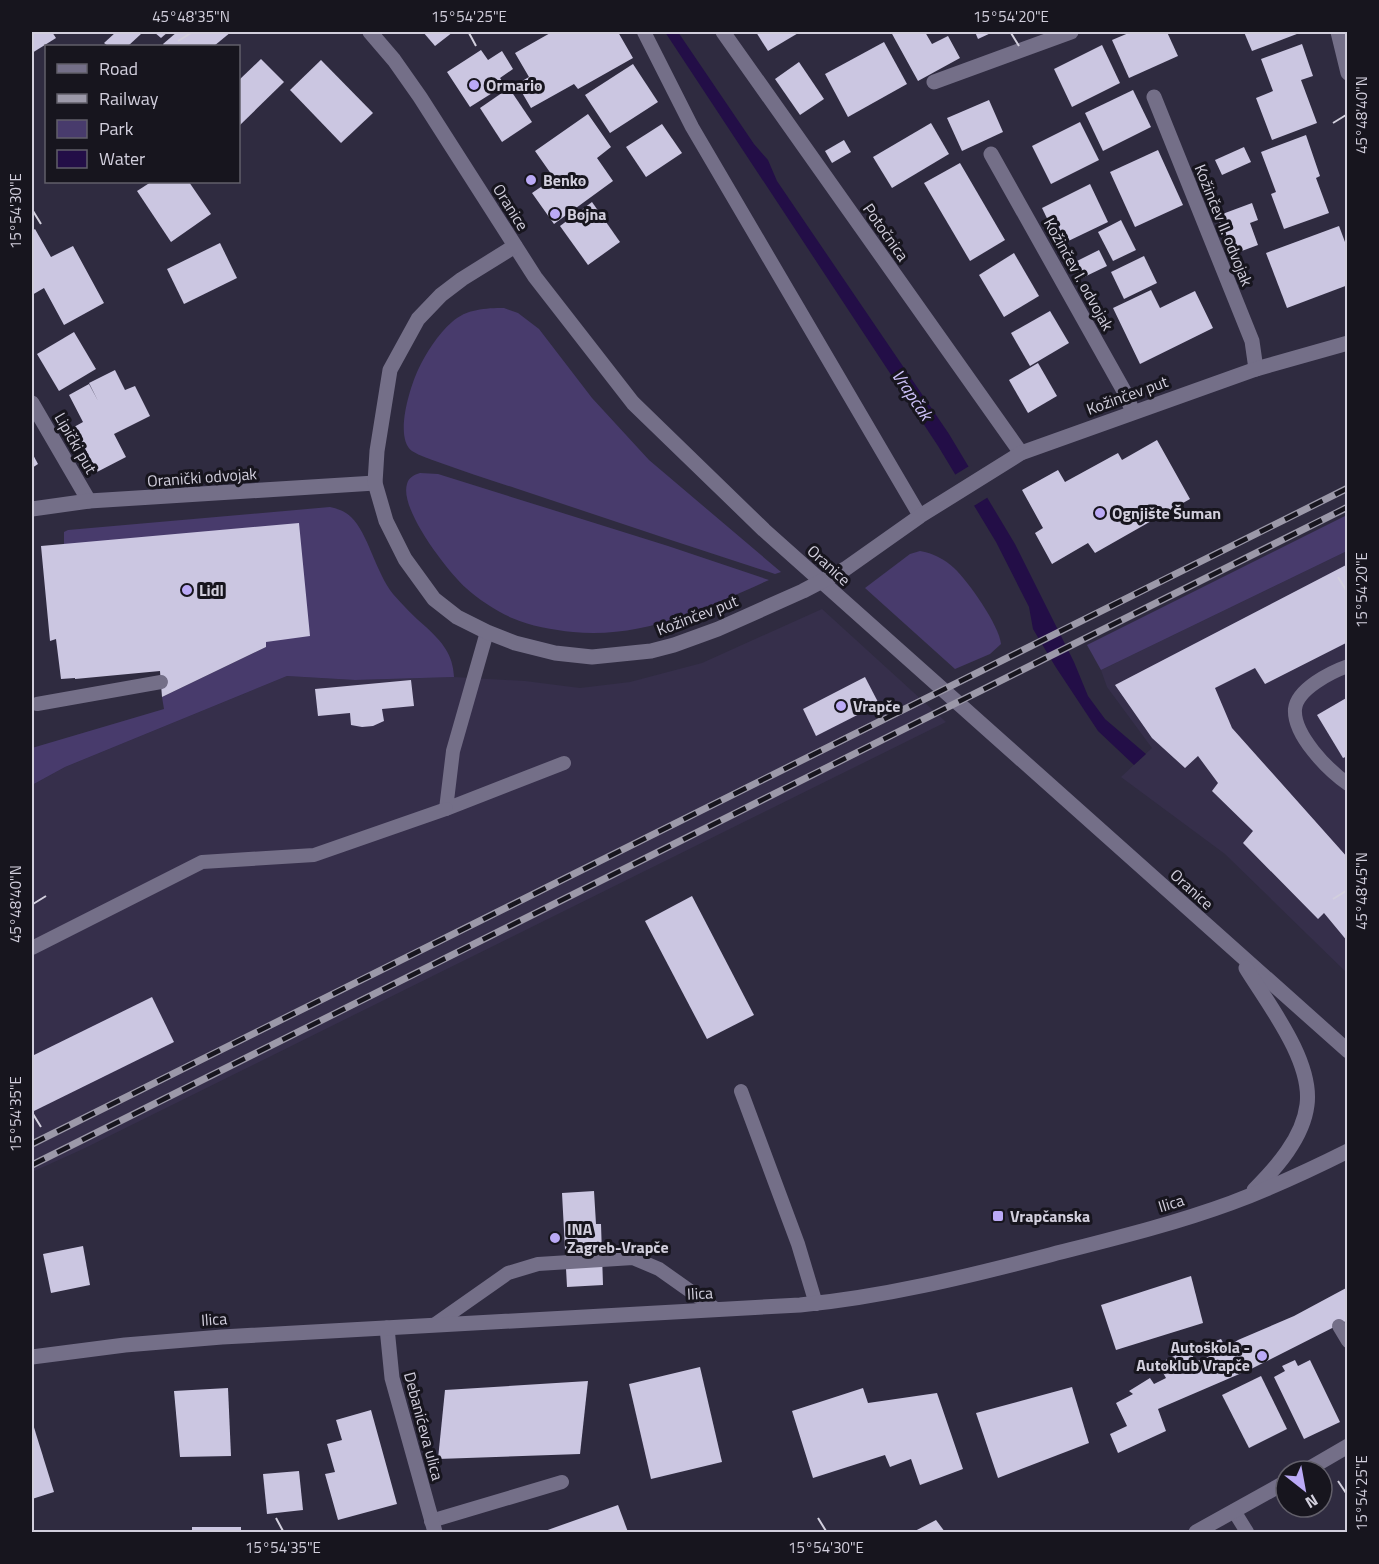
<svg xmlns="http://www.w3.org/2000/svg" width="1379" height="1564" viewBox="0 0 1379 1564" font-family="'Titillium Web',sans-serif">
  <rect width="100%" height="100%" fill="#2f2b40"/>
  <!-- built -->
  <g fill="#362f4b">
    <path d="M1347 551V973L1225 854 1121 777 1152 748 1107 687 1101 670Z"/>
    <path d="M822 609 946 722 83 1149 32 1172V785L65 767 287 676 355 680 454 677 525 681 580 688 630 682 702 663Z"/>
  </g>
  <!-- green -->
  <g fill="#483b6c">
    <path d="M504 308 518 313 539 329 592 398 649 460 781 572 775 574C688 546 602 517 515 488 489 480 463 471 438 462 430 459 420 456 412 451 394 438 410 387 418 370 426 353 438 334 452 322 466 309 486 308 504 308Z"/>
    <path d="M420 473 438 474 668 546 769 580C706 608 644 639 573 632 553 630 530 626 512 618 496 611 478 599 466 588 448 572 399 509 407 484 409 477 414 475 420 473Z"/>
    <path d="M330 507C338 509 345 511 351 517 368 533 376 573 393 594 403 605 414 617 426 627 442 642 453 654 454 677L355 680 287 676 65 767 32 785V748L164 709 162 697 266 647 64 544V532L68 530Z"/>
    <path d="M1347 515V551L1101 670 1087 645Z"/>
    <path d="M920 551C933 553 944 559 954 568 968 581 999 625 1001 644L990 654 955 669 865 588 910 554Z"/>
  </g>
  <!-- water -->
  <path fill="#230e47" d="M665 32H678L754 144 768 160 777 181 949 434 1015 544 1074 662 1088 696 1105 719 1146 754 1134 765 1098 731 1055 666 1033 629 1029 607 996 542 938 446Z"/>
  <!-- pier -->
  <path fill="#2f2b40" d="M971 465 990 496 972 507 953 476Z"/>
  <!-- building -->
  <g fill="#cbc6e1">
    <path d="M32 32H52L56 38 32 53Z"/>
    <path d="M116 32H138L141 34 128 46H108L104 43Z"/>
    <path d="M154 32H168L161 38Z"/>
    <path d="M177 32H231L214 46H164L163 44Z"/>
    <path d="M423 32H453L435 46Z"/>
    <path d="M552 32H618L633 58 578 89 574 84 531 108 517 84 529 77 515 53Z"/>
    <path d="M756 32H800L768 51Z"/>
    <path d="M891 32H925L932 44 948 36 960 58 918 81Z"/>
    <path d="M975 32H993L978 39Z"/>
    <path d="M1131 32H1167L1178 56 1129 78 1112 40Z"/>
    <path d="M1244 32H1302L1252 51Z"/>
    <path d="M884 42 907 84 848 117 825 74Z"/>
    <path d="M1302 44 1313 76 1301 80 1317 123 1272 140 1256 98 1273 91 1261 59Z"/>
    <path d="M1102 45 1120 83 1072 107 1054 69Z"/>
    <path d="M481 50 488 60 502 51 513 69 500 78 505 85 470 107 447 72Z"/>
    <path d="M261 59 284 82 238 127V81Z"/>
    <path d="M321 60 373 113 341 143 290 90Z"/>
    <path d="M799 62 824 99 800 115 775 79Z"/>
    <path d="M633 64 658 102 610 133 585 95Z"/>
    <path d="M509 88 532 122 502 142 480 108Z"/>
    <path d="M1133 90 1151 127 1103 151 1085 113Z"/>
    <path d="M989 100 1003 132 962 151 947 118Z"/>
    <path d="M588 114 611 147 597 158 613 181 554 224 532 193 554 178 535 151Z"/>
    <path d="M1080 122 1099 160 1051 184 1032 146Z"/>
    <path d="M931 123 949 154 892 188 873 157Z"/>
    <path d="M662 124 682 153 646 177 626 147Z"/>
    <path d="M1306 135 1320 176 1316 178 1329 213 1284 229 1271 194 1276 192 1261 152Z"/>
    <path d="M844 140 851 152 832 163 825 151Z"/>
    <path d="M1244 147 1251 162 1222 175 1215 160Z"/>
    <path d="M1158 150 1183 205 1135 227 1110 172Z"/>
    <path d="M960 163 1005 240 970 261 924 183Z"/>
    <path d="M151 182H189L211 214 171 242 137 191Z"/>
    <path d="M1090 184 1108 222 1060 245 1042 208Z"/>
    <path d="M592 202 620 242 588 265 560 226Z"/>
    <path d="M1252 203 1258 220 1250 223 1258 245 1231 255 1217 216Z"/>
    <path d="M1121 220 1136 250 1113 261 1098 232Z"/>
    <path d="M1339 226 1348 250V285L1287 308 1266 253Z"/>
    <path d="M35 229 51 257 73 246 104 303 64 325 44 288 32 295V231Z"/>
    <path d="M220 243 237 278 184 304 167 269Z"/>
    <path d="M1099 250 1107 266 1080 279 1073 263Z"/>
    <path d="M1014 253 1039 296 1004 317 979 275Z"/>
    <path d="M1144 256 1157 283 1124 299 1111 272Z"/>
    <path d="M1151 290 1160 308 1195 291 1213 328 1140 364 1113 308Z"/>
    <path d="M1050 311 1069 343 1030 366 1011 333Z"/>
    <path d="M74 332 96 369 59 391 37 354Z"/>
    <path d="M1038 363 1057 396 1028 413 1009 380Z"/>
    <path d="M115 370 125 390 135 386 150 416 114 434 126 457 97 472 74 427 83 422 69 395 89 384 98 401 89 383Z"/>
    <path d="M1157 440 1190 499 1095 553 1088 543 1052 564 1035 533 1043 528 1022 490 1058 470 1065 482 1118 453 1122 460Z"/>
    <path d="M32 453 38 464 32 468Z"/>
    <path d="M299 523 310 636 266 642V647L162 697 160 671 75 679V678L61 679 56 639 50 641 41 546Z"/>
    <path d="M1348 564V642L1265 684 1255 668 1215 688 1232 728 1348 858 1346 872 1348 874V942L1324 913 1318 919 1243 843 1253 831 1212 791 1218 783 1198 756 1185 768 1152 738 1115 685Z"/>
    <path d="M865 677 879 704 816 736 803 709Z"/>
    <path d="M411 680 414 706 382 709 384 721 373 726 362 727 351 725 350 713 318 716 315 689Z"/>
    <path d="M1348 697V756L1343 758 1317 715Z"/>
    <path d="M692 896 754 1015 707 1039 645 921Z"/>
    <path d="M152 997 174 1042 32 1112V1056Z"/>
    <path d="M594 1191 596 1224H601L603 1285 567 1287 562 1193Z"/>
    <path d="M83 1246 90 1285 51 1293 43 1254Z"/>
    <path d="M1191 1276 1203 1323 1116 1350 1101 1305Z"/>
    <path d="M1348 1287V1320L1251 1369 1158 1409 1166 1431 1118 1453 1110 1434 1127 1426 1116 1403 1133 1394 1129 1391 1150 1378 1154 1384 1166 1378 1158 1364 1190 1348 1195 1362 1215 1354 1210 1343 1221 1339 1226 1348 1238 1340 1294 1316Z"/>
    <path d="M1295 1360 1298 1366 1310 1360 1340 1422 1304 1439 1274 1377 1285 1371 1282 1366Z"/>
    <path d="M700 1367 722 1462 651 1479 629 1384Z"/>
    <path d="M1261 1376 1287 1429 1249 1448 1222 1395Z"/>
    <path d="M588 1381 580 1454 438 1459 445 1390Z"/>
    <path d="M1072 1387 1089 1443 998 1478 976 1413Z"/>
    <path d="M228 1388 231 1456 180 1457 174 1391Z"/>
    <path d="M863 1388 868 1403 937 1393 963 1469 920 1485 911 1459 890 1467 885 1455 813 1478 792 1411Z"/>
    <path d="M371 1410 397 1504 338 1520 325 1474 335 1472 327 1444 342 1440 336 1420Z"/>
    <path d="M32 1421 54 1492 32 1499Z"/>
    <path d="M299 1471 303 1510 267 1514 263 1474Z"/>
    <path d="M618 1505 628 1532H542Z"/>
    <path d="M936 1520 945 1532H913Z"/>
    <rect x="192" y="1527" width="49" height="5"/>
  </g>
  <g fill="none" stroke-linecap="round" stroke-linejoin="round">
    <!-- lane -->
    <g stroke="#746f88" stroke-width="14">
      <path d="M644 32 692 127 920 516"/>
      <path d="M487 632 453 751 446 809 564 763"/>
      <path d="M1348 666C1331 672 1297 689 1295 709 1293 735 1328 770 1348 784"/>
      <path d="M37 704 161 682"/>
      <path d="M32 948 202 862 314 855 446 809"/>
      <path d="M741 1091 798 1244 816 1304"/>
      <path d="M434 1325 508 1273 538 1264 633 1258 659 1269 717 1310"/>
      <path d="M1339 1326 1348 1341"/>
      <path d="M1234 1511 1247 1532"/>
      <path d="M431 1521 562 1482"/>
    </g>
    <!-- street -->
    <g stroke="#746f88" stroke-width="15">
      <path d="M723 32 1021 453"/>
      <path d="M934 82 1071 32"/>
      <path d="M1154 97 1252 341 1256 369"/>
      <path d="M991 154 1124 391 1133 412"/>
      <path d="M32 403 89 501"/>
      <path d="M32 509 89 501 375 483"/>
      <path d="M387 1328 392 1378 435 1532"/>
      <path d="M1305 1471 1348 1446"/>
      <path d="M1196 1532 1286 1482"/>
    </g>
    <!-- secondary -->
    <g stroke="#746f88" stroke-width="15">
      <path d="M370 32 394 60 420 97 535 277 633 403 764 530 1348 1051"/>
      <path d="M1338 32 1348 73"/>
      <path d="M515 246 462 279 441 295 418 319 390 370 377 451 375 483 386 521 405 559 434 599 457 617 487 632 515 643 555 653 592 657 651 651 674 645 718 629 803 591 845 569 920 516 1021 453 1256 369 1348 343"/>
      <path d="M1246 968C1268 1004 1313 1061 1307 1105 1303 1138 1276 1168 1254 1190"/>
      <path d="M32 1357 125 1345 222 1337 800 1305C883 1297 965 1277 1046 1256 1108 1240 1171 1225 1231 1203 1271 1188 1310 1170 1348 1151"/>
    </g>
    <defs>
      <g id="rail">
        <path d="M32 1144 1348 488"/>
        <path d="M32 1165 1348 507"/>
      </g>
    </defs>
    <!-- rail casing -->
    <use href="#rail" stroke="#9c99a9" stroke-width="7"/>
    <!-- rail -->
    <use href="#rail" stroke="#17151e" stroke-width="4.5" stroke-dasharray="14" stroke-linecap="butt"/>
  </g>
  <!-- ticks -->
  <path fill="none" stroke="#d2cfdd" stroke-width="2" d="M469 33 476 46M1011 33 1019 46M178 41 191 33M1333 123 1346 115M33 211 41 224M1338 577 1346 590M1333 899 1346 891M33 904 46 896M33 1114 41 1127M1338 1481 1346 1493M276 1518 283 1531M818 1518 826 1531"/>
  <!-- markers -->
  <g fill="#bbaaf6" stroke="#17151e" stroke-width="2">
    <circle cx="474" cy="85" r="6"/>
    <circle cx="531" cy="180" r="6"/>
    <circle cx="555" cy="214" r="6"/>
    <circle cx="1100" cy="513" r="6"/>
    <circle cx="187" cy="590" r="6"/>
    <circle cx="841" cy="706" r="6"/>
    <rect x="992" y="1210" width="12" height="12" rx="3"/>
    <circle cx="555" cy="1238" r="6"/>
    <circle cx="1262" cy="1356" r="6"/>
  </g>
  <g text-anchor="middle" stroke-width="6" stroke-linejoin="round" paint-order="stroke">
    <!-- poi labels -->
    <g font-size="16" font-weight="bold" fill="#d2cfdd" stroke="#17151e" text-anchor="start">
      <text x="486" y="91">Ormario</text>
      <text x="543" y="186">Benko</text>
      <text x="567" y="220">Bojna</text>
      <text x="1112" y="519">Ognjište Šuman</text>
      <text x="199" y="596">Lidl</text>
      <text x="853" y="712">Vrapče</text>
      <text x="1010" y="1222">Vrapčanska</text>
      <text x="567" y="1235">INA<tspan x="567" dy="18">Zagreb-Vrapče</tspan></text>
      <text x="1250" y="1353" text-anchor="end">Autoškola -<tspan x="1250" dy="18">Autoklub Vrapče</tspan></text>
    </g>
    <!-- street labels -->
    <g font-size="16" fill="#d2cfdd" stroke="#17151e">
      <text transform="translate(511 207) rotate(58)" y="6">Oranice</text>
      <text transform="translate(1224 225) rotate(68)" y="6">Kožinčev II. odvojak</text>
      <text transform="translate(886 232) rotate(55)" y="6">Potočnica</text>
      <text transform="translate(1079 274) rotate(61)" y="6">Kožinčev I. odvojak</text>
      <text transform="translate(1127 395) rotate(-20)" y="6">Kožinčev put</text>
      <text transform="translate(76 443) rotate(60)" y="6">Lipički put</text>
      <text transform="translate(202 477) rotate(-4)" y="6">Oranički odvojak</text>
      <text transform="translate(829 565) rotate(42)" y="6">Oranice</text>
      <text transform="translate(697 615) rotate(-21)" y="6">Kožinčev put</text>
      <text transform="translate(1192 889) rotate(42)" y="6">Oranice</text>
      <text transform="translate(1171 1203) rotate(-17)" y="6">Ilica</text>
      <text transform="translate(700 1293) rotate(-3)" y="6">Ilica</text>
      <text transform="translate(214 1319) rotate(-4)" y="6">Ilica</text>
      <text transform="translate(424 1426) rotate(75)" y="6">Debanićeva ulica</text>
    </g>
    <!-- water labels -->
    <g font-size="18" font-style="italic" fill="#cec2fa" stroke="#17151e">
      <text transform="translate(912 395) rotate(56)" y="6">Vrapčak</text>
    </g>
  </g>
  <!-- border -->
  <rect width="1379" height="1564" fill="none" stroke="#17151e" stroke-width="66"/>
  <!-- legend -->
  <rect x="45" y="45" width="195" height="138" fill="#17151e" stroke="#625f6a" stroke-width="1.5"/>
  <rect x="57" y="64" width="30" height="9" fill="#746f88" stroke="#625f6a" stroke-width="1.5"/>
  <text x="99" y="75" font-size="18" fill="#d2cfdd">Road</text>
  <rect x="57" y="94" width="30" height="9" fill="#9c99a9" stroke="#625f6a" stroke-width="1.5"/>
  <text x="99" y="105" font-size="18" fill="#d2cfdd">Railway</text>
  <rect x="57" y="120" width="30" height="18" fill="#483b6c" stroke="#625f6a" stroke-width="1.5"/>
  <text x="99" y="135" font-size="18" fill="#d2cfdd">Park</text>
  <rect x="57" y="150" width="30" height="18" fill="#230e47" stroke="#625f6a" stroke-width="1.5"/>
  <text x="99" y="165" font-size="18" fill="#d2cfdd">Water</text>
  <!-- north arrow -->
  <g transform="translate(1304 1489) rotate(149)"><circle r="28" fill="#17151e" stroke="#625f6a" stroke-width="1.5"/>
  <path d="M0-4.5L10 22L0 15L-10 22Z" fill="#bbaaf6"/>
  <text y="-9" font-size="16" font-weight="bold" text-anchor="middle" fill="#d2cfdd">N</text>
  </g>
  <rect x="33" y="33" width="1313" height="1498" fill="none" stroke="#d2cfdd" stroke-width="2"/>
  <g font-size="15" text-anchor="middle" fill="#d2cfdd">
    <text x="191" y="22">45°48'35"N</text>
    <text x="469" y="22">15°54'25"E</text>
    <text x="1011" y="22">15°54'20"E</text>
    <text transform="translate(1362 115) rotate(-90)" y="5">45°48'40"N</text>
    <text transform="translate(16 211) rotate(-90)" y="5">15°54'30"E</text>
    <text transform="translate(1362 590) rotate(-90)" y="5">15°54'20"E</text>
    <text transform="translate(1362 891) rotate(-90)" y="5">45°48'45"N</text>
    <text transform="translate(16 904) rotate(-90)" y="5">45°48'40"N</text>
    <text transform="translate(16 1114) rotate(-90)" y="5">15°54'35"E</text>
    <text transform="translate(1362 1493) rotate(-90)" y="5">15°54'25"E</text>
    <text x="283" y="1553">15°54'35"E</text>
    <text x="826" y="1553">15°54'30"E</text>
  </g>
</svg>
